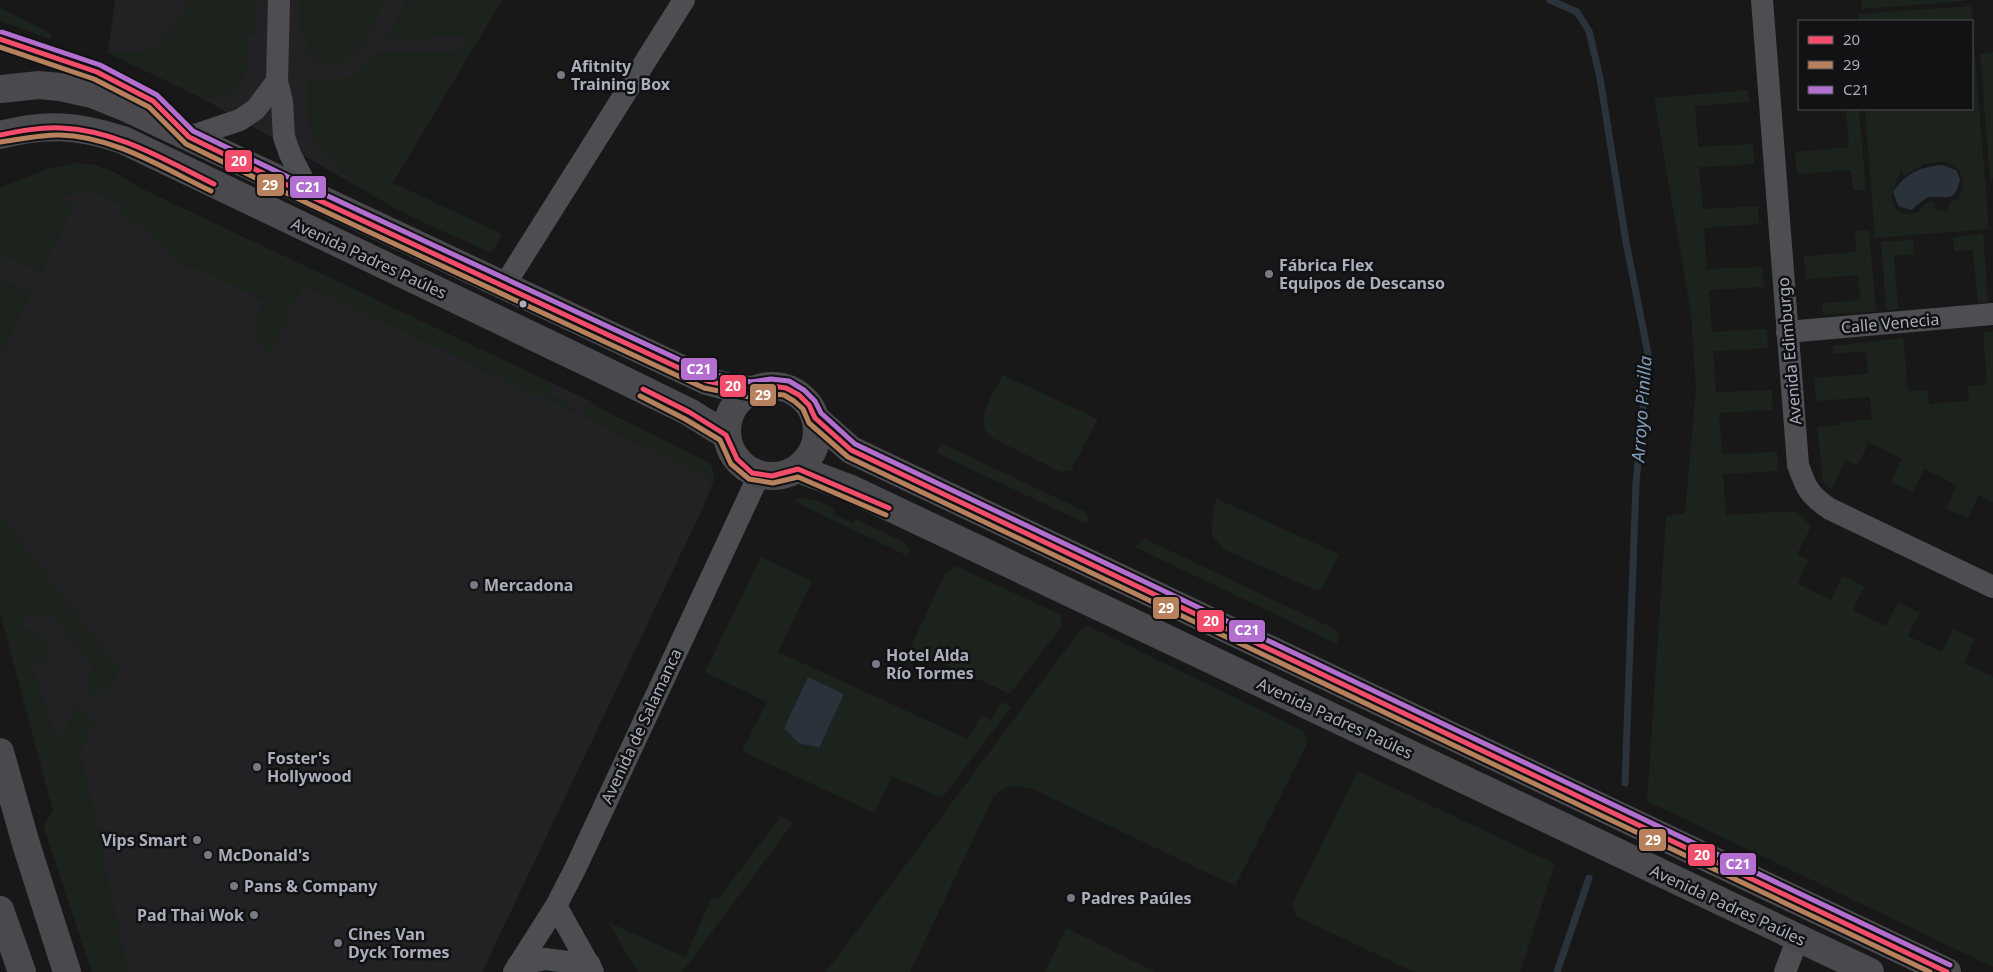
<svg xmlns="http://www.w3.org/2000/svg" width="1993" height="972" viewBox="0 0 1993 972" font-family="'Noto Sans',sans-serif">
  <rect width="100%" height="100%" fill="#181819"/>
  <!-- built -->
  <g fill="#222225">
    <path d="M115 0H502L382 200 200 97 108 53Z"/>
    <path d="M77 163 94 165 114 172 140 188 590 401 602 410 708 462 712 467 714 480 706 501 482 972H92L44 827 53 810 0 612V188L47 169Z"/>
  </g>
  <!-- green -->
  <g fill="#1c231d" fill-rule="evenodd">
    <path d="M189 0H256V35H248C248 72 248 105 200 97L108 53V49C153 63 169 35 189 0Z"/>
    <path d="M299 0H386C372 30 349 92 308 52L307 34H299Z"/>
    <path d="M407 0H502L391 182 502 234 493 251 489 252C437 227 330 189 311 132 306 115 308 93 308 75 341 87 354 76 377 53L457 52 466 36 387 39Z"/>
    <path d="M1862 0H1965V1L1862 9Z"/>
    <path d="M1971 6 1989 229 1875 238 1865 109H1972V21H1859L1858 14ZM1944 161C1963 167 1967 181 1959 198L1950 202 1947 212 1934 209V204L1931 201C1924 203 1922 211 1915 213 1895 219 1886 199 1897 183L1895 181 1900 175V170L1905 175 1924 164Z"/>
    <path d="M0 8 52 34 50 39 0 21Z"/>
    <path d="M1993 52V179H1990L1980 54Z"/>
    <path d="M1748 90 1749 102 1695 106 1698 147 1753 144 1754 164 1699 167 1703 209 1758 206 1759 224 1704 228 1707 269 1762 267 1764 287 1709 290 1712 332 1767 329 1768 348 1713 351 1716 392 1772 390 1773 410 1719 413 1722 454 1777 452 1778 471 1723 474 1726 515 1796 511 1811 526 1797 554 1808 560 1798 584 1831 600 1842 576 1864 586 1853 610 1886 626 1898 602 1919 613 1908 636 1942 652 1953 629 1975 639 1964 663 1993 677V967L1647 801 1666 517 1685 513 1696 389 1691 313 1654 98Z"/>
    <path d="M1846 109H1859L1866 190H1853L1851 170 1797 174 1795 152 1849 147Z"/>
    <path d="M77 163C101 166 119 175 140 188L554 384 551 393 576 410 574 413 304 285 271 354 253 332 264 301 195 268 186 267 159 245V240L120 215 122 207 92 190 62 197 63 203 76 200 41 273 0 255V188L47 169Z"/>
    <path d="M1869 230 1876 311 1823 315 1822 303 1860 300 1858 275 1806 279 1804 256 1856 252 1855 231Z"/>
    <path d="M1983 234 1988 302 1978 303 1973 250 1954 251 1953 237Z"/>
    <path d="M1913 240 1914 254 1894 256 1898 309 1886 310 1881 242Z"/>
    <path d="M0 280 31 294 0 359Z"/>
    <path d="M1993 331V502L1979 495 1968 518 1946 509 1957 485 1924 469 1913 492 1891 482 1902 459 1869 442 1857 466 1845 460 1832 490 1823 481 1817 427 1841 425V422L1872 419 1870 397 1816 401 1814 378 1868 374 1866 351 1833 354V346L1903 338 1908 391 1928 390 1929 404 1969 401 1968 386 1987 385 1983 332Z"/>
    <path d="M1003 375 1098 419 1071 470 1061 472 990 437C973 419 994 393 1003 375Z"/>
    <path d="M590 401 602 410 708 462C715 471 714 479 711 490L704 475 583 417Z"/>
    <path d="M941 443 1084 511 1088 517 1087 524 937 453Z"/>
    <path d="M800 497 818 501 835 509 833 514 853 523 856 519 903 542 909 549 908 556 793 501Z"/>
    <path d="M1217 499 1339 554 1322 588 1315 590 1223 549 1212 535 1213 506Z"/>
    <path d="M0 516 120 669 107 697 101 689 94 704 84 690 94 668 50 613 40 617 22 615 25 629C41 630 46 639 55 651L33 666 57 743 78 705 95 722 81 752 128 972H92L44 827 53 810 0 612Z"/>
    <path d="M1145 539 1335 629 1339 635 1337 644 1135 547Z"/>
    <path d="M761 557 812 581 778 652 968 739 981 715 991 720 1001 702 1011 707 942 798 892 776 874 813 742 751 767 702 705 672Z"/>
    <path d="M956 566 1061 615V627L1010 694 910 648 945 574Z"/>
    <path d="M1088 626 1303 731 1307 738 1306 746 1235 886 1037 791C1018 786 1007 782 993 798L910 972H826L1081 629Z"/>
    <path d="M1358 771 1555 864 1520 972H1414L1296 916 1292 905Z"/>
    <path d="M781 816 793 823 682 972H638L608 922 685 957 712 897 718 899Z"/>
    <path d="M1066 928 1156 972H1045Z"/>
  </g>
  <!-- water -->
  <g fill="#2a333c">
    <path d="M1942 165 1956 170 1960 179C1955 207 1943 193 1926 198L1911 210 1898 206 1893 192C1905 174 1920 167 1942 165Z"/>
    <path d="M808 677 844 694 819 748C812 744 805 746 799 743 793 739 791 733 784 729Z"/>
  </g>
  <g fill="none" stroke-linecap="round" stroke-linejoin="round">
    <!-- stream -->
    <g stroke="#2a333c" stroke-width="7">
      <path d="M1550 0 1577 12 1589 31 1600 78 1626 242 1648 354 1636 483 1625 783"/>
      <path d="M1557 972 1589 878"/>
    </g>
    <!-- minor -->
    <g stroke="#4c4e52" stroke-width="22">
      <path d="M279 0 277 81 282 102 284 137 290 154 312 197"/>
      <path d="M1762 0 1798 465C1806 488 1809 495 1830 509L1993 587"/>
      <path d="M189 137 240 120 256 109 277 81"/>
      <path d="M504 286 684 0"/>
      <path d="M1787 332 1993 314"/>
      <path d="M556 906 593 972"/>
      <path d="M518 965 545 959 590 965"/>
      <path d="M514 972 556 906 576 867 759 475"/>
      <path d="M1785 972 1798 938"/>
    </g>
    <!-- trunk -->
    <g stroke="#4a4a4e" stroke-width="28">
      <path d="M0 89 39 85 60 87 92 94 127 108 707 381 733 388 751 390"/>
      <path d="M0 135C46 123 78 125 123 140L597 367 689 412 726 435"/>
      <circle cx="772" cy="431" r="45"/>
      <path d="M815 418 851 450 1947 972"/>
      <path d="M798 469 849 488 1870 972"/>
    </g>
    <!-- motorway -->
    <g stroke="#4a4a4e" stroke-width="28">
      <path d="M0 752 26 844 67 972"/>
      <path d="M0 910 22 972"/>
    </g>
    <defs>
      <g id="bus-1">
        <path d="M0 39 97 72 153 101 189 137 312 197 707 381 751 390 772 386 786 388 799 395 809 405 815 418 851 450 1947 972"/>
        <path d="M0 135C20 131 40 127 61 128 116 130 165 160 214 184"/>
        <path d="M643 389 689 412 726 435 737 459 752 473 772 476 798 469 889 508"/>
      </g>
      <g id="bus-2">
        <path d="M0 47 94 79 149 107 186 144 309 204 704 388 750 397 772 394 784 395 794 401 803 409 809 423 848 457 1930 972"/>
        <path d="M1 142C21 139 39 135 59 135 113 136 163 168 211 191"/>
        <path d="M640 396 685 419 720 440 731 464 749 479 773 483 798 477 886 515"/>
      </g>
      <path id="bus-3" d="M2 32 100 65 157 95 193 131 315 190 710 374 751 382 771 379 789 381 804 390 815 401 821 413 855 444 1950 965"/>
    </defs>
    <!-- bus-1 casing -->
    <use href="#bus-1" stroke="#121215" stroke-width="9"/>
    <!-- bus-2 casing -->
    <use href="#bus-2" stroke="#121215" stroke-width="9"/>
    <!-- bus-3 casing -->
    <use href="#bus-3" stroke="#121215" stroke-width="9"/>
    <!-- bus-1 -->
    <use href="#bus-1" stroke="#f44d6c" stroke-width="5"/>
    <!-- bus-2 -->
    <use href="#bus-2" stroke="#b6815c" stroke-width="5"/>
    <!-- bus-3 -->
    <use href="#bus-3" stroke="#b36fd0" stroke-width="5"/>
  </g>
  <!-- markers -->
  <g fill="#767a82" stroke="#121215" stroke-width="2">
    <circle cx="561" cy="75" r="5"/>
    <circle cx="1269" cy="274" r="5"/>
    <circle cx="474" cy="585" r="5"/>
    <circle cx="876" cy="664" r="5"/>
    <circle cx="257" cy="767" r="5"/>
    <circle cx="197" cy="840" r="5"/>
    <circle cx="208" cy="855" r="5"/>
    <circle cx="234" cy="886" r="5"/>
    <circle cx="1071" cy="898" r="5"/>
    <circle cx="254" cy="915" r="5"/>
    <circle cx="338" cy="943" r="5"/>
  </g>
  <circle fill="#a9aeba" stroke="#121215" stroke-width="2" cx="523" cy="304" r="4.5"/>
  <g text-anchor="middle" stroke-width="5" stroke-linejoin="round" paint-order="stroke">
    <!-- poi labels -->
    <g font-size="16" font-weight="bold" fill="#a9aeba" stroke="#121215" text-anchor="start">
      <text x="571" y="72">Afitnity<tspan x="571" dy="18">Training Box</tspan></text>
      <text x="1279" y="271">Fábrica Flex<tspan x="1279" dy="18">Equipos de Descanso</tspan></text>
      <text x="484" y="591">Mercadona</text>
      <text x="886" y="661">Hotel Alda<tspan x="886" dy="18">Río Tormes</tspan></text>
      <text x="267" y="764">Foster's<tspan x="267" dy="18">Hollywood</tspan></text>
      <text x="187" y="846" text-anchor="end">Vips Smart</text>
      <text x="218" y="861">McDonald's</text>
      <text x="244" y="892">Pans &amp; Company</text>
      <text x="1081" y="904">Padres Paúles</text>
      <text x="244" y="921" text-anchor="end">Pad Thai Wok</text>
      <text x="348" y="940">Cines Van<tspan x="348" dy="18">Dyck Tormes</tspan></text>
    </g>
    <!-- street labels -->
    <g font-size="16" fill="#a9aeba" stroke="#121215">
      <text transform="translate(369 258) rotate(25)" y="6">Avenida Padres Paúles</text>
      <text transform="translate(1890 323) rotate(-5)" y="6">Calle Venecia</text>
      <text transform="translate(1789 351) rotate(-95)" y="6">Avenida Edimburgo</text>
      <text transform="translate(1335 718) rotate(25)" y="6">Avenida Padres Paúles</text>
      <text transform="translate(641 726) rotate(-65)" y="6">Avenida de Salamanca</text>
      <text transform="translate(1728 905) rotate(25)" y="6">Avenida Padres Paúles</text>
    </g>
    <!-- water labels -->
    <g font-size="18" font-style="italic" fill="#7e9cb7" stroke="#121215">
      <text transform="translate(1642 409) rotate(-86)" y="6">Arroyo Pinilla</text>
    </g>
  </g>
  <g stroke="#121215" stroke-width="2">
    <rect x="224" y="149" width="29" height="24" rx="5" fill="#f44d6c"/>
    <rect x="256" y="173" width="29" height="24" rx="5" fill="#b6815c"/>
    <rect x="289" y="175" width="38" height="24" rx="5" fill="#b36fd0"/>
    <rect x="680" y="357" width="38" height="24" rx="5" fill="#b36fd0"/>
    <rect x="719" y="374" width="28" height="24" rx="5" fill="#f44d6c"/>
    <rect x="749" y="383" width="28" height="24" rx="5" fill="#b6815c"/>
    <rect x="1152" y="596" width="28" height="24" rx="5" fill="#b6815c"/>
    <rect x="1196" y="609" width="29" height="24" rx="5" fill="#f44d6c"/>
    <rect x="1228" y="619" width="38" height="24" rx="5" fill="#b36fd0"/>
    <rect x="1638" y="828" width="29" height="24" rx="5" fill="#b6815c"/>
    <rect x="1687" y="843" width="29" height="24" rx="5" fill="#f44d6c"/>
    <rect x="1719" y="852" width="38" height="24" rx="5" fill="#b36fd0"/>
  </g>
  <g font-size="14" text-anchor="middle" font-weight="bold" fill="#fff">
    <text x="239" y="166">20</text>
    <text x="270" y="190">29</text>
    <text x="308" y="192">C21</text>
    <text x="699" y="374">C21</text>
    <text x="733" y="391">20</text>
    <text x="763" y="400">29</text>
    <text x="1166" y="613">29</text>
    <text x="1211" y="626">20</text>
    <text x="1247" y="635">C21</text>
    <text x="1653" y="845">29</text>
    <text x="1702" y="860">20</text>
    <text x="1738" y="869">C21</text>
  </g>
  <!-- legend -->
  <rect x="1798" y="20" width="175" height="90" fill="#121215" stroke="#4e5057"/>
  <rect x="1808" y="36" width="25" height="8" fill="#f44d6c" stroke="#4e5057"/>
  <text x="1843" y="45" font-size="15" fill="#a9aeba">20</text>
  <rect x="1808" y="61" width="25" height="8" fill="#b6815c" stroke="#4e5057"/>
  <text x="1843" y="70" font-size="15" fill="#a9aeba">29</text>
  <rect x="1808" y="86" width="25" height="8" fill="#b36fd0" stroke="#4e5057"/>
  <text x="1843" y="95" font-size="15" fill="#a9aeba">C21</text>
</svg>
